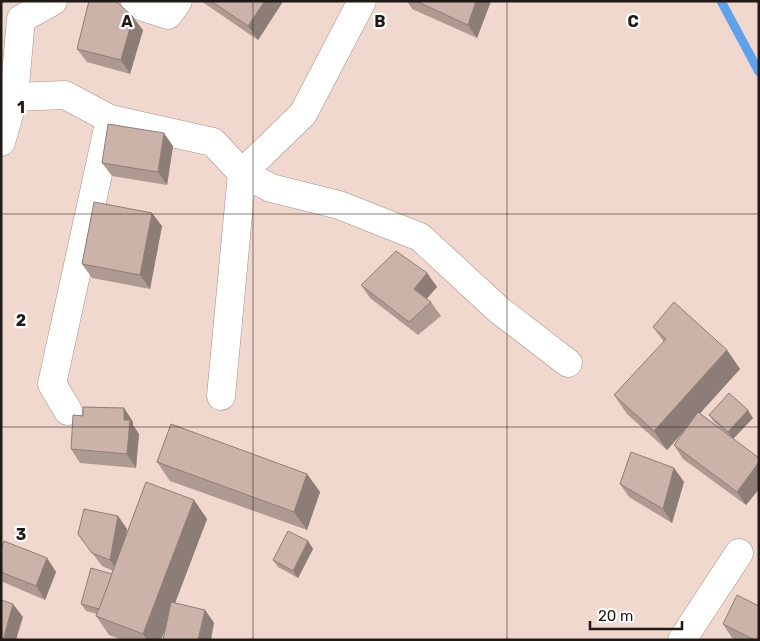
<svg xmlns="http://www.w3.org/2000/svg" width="760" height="641" viewBox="0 0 760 641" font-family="Rubik,sans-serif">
  <rect width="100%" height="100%" fill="#f1d8ce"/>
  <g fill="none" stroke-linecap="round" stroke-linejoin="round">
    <!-- stream -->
    <path stroke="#60a1eb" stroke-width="9" d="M721 1 759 72"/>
    <defs>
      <g id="minor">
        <path d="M135 1 143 7 168 15 178 1"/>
        <path d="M362 1 303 114 242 173 271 188 339 205 420 237 499 310 568 363"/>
        <path d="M14 97 65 95 110 119 52 384 68 411"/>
        <path d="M110 119 213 142 242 173 221 396"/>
        <path d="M1 142 14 97 21 19 53 1"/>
        <path d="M682 640 739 553"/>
      </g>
    </defs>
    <!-- minor casing -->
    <use href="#minor" stroke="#a68f86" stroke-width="29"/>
    <!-- minor -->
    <use href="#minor" stroke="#fff" stroke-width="28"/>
  </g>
  <!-- wall -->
  <g fill="#af9a91">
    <path d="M201 1H281L282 3 258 40Z"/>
    <path d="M407 1H491L477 38 412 9Z"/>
    <path d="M143 30 130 74 87 62 77 49Z"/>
    <path d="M173 146 167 185 112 176 102 163Z"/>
    <path d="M162 226 150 289 92 278 82 264Z"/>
    <path d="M427 273 437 287 426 299 431 302 441 316 418 335 370 298 361 285Z"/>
    <path d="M653 327 727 350 740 369 700 413 725 432 714 422 709 415 753 418 733 439 759 458V489L746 505 683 459 674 445 687 427 667 450 627 414 614 395 664 342Z"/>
    <path d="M124 408 133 422V425L139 434 136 468 80 463 71 449 83 416Z"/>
    <path d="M157 462 307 474 320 492 307 530 170 481Z"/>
    <path d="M674 468 684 482 672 523 629 497 620 484Z"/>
    <path d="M194 500 207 519 175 603 205 610 214 623 165 630 161 640H122L109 635 96 616 97 614 86 611 81 604 112 574 113 571 102 566 78 534 118 516 127 529 126 536Z"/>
    <path d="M308 541 313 549 298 578 278 567 273 560Z"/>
    <path d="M1 549 47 558 56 572 45 600 3 582 1 581Z"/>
    <path d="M723 624 759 640H736L732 638Z"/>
  </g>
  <!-- shaded-wall -->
  <g fill="#8e7d76">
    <path d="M265 1H281L282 3 258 40 248 26Z"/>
    <path d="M476 1H491L477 38 468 25Z"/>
    <path d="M133 17 143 30 130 74 121 60Z"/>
    <path d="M164 133 173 146 167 185 158 172Z"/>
    <path d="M152 213 162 226 150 289 140 275Z"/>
    <path d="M427 273 437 287 423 303 414 289Z"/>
    <path d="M727 350 740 369 667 450 654 431Z"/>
    <path d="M124 408 133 422V425L139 434 136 468 127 454 124 420Z"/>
    <path d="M748 410 753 418 733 439 728 432Z"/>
    <path d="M759 462V489L746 505 737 492Z"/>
    <path d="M674 468 684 482 672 523 663 509Z"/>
    <path d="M307 474 320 492 307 530 294 512Z"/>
    <path d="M194 500 207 519 161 640H147L143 634Z"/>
    <path d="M118 516 127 529 119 573 110 560Z"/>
    <path d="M308 541 313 549 298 578 293 571Z"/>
    <path d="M47 558 56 572 45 600 36 586Z"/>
    <path d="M13 604 23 617 16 640H3Z"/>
    <path d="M205 610 214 623 211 640H198Z"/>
  </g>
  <!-- building -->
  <g fill="#cbb3a9" stroke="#8e7d76">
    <path d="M89 1H116L133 17 121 60 77 49Z"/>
    <path d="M211 1H265L248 26Z"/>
    <path d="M416 1H476L468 25Z"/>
    <path d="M108 124 164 133 158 172 102 163Z"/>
    <path d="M94 202 152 213 140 275 82 264Z"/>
    <path d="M396 251 427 273 414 289 431 302 409 322 361 285Z"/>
    <path d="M674 302 727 350 654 431 614 395 666 339 653 327Z"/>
    <path d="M729 393 748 410 728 432 709 415Z"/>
    <path d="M83 407 124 408V420H130L127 454 71 449 73 415 83 416Z"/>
    <path d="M698 412 759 458V462L737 492 674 445Z"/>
    <path d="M171 424 307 474 294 512 157 462Z"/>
    <path d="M631 452 674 468 663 509 620 484Z"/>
    <path d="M146 482 194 500 143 634 96 616Z"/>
    <path d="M84 509 118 516 110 560 92 553 78 534Z"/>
    <path d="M288 531 308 541 293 571 273 560Z"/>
    <path d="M4 541 47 558 36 586 1 572V549Z"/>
    <path d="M91 568 112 574 99 609 81 604Z"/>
    <path d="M737 595 759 606V640H755L723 624Z"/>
    <path d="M1 600 13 604 3 640H1Z"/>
    <path d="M171 602 205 610 198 640H163Z"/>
  </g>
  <!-- grid -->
  <path fill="none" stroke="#211915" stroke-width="1" stroke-opacity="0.55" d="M253 1V640M507 1V640M1 214H759M1 427H759"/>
  <g font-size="16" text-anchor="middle" font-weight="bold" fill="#211915" stroke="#fff" stroke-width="4.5" stroke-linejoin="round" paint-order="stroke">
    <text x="127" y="27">A</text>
    <text x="380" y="27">B</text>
    <text x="633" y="27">C</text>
    <text x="21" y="113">1</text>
    <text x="21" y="326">2</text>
    <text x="21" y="540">3</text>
  </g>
  <!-- border -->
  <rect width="760" height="641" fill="none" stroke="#211915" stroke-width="5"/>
  <!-- scale -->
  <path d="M590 621v8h92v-8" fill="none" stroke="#211915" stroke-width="2.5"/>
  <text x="598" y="621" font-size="15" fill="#211915" stroke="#ffffff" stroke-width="4" paint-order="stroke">20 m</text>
</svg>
